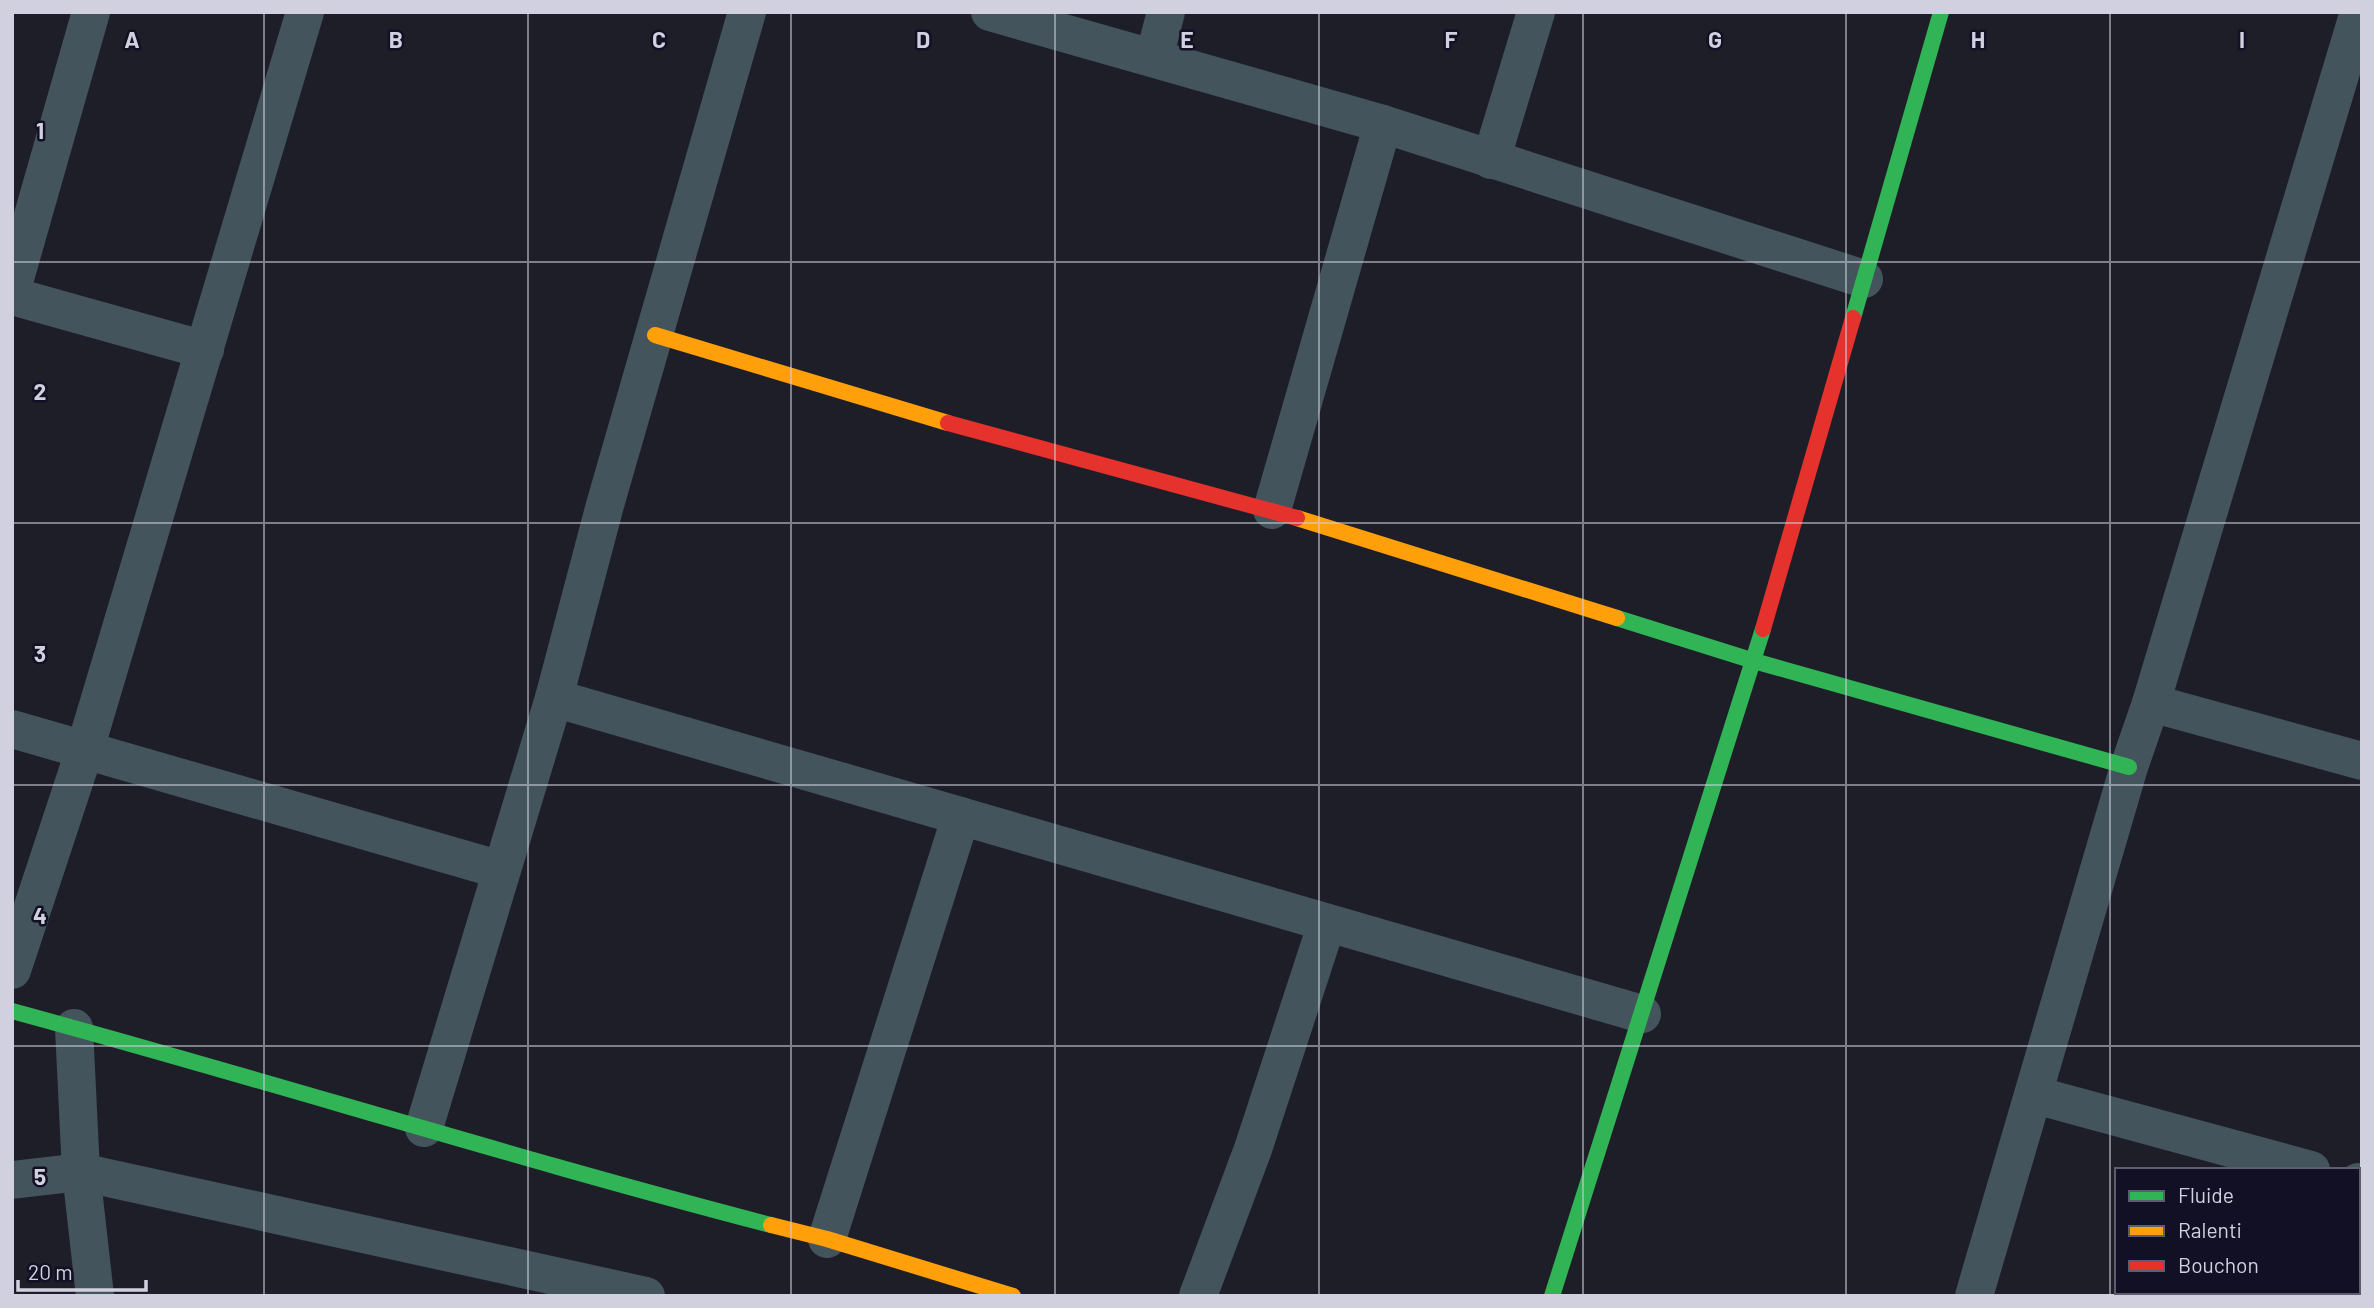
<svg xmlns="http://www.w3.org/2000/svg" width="2374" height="1308" viewBox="0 0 2374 1308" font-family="Barlow,sans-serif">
  <rect width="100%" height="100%" fill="#1e1e29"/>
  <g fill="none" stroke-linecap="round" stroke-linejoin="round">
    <!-- street -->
    <g stroke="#44545c" stroke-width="38">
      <path d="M990 12 1383 124 1864 279"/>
      <path d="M1154 58 1166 12"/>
      <path d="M1491 160 1536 12"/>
      <path d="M12 289 91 12"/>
      <path d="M12 296 205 350"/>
      <path d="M1272 510 1383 124"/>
      <path d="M554 698 1642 1014"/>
      <path d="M2151 703 2362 761"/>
      <path d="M12 729 501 870"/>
      <path d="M12 970 85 749 305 12"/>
      <path d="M74 1028 81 1172 95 1296"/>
      <path d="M2035 1095 2311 1170"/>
      <path d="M424 1128 554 698 605 505 747 12"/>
      <path d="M12 1180 81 1172 646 1296"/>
      <path d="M2358 1182 2362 1183"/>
      <path d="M827 1239 961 816"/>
      <path d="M1198 1296 1253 1149 1327 923"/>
      <path d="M1974 1296 2129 767 2151 703 2359 12"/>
    </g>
    <!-- fast -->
    <g stroke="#30b455" stroke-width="16">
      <path d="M1853 318 1941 12"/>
      <path d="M1617 618 1754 661 2129 767"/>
      <path d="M12 1011C266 1080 517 1159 771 1225"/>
      <path d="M1552 1296 1763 629"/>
    </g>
    <!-- slow -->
    <g stroke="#ff9f0a" stroke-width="16">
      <path d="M655 335 948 423"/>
      <path d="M1297 518 1617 618"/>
      <path d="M771 1225 827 1239 1013 1296"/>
    </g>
    <!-- jam -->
    <g stroke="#e5322d" stroke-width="16">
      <path d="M948 423 1297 518"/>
      <path d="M1763 629 1853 318"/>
    </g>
  </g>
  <!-- grid -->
  <path fill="none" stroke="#d0d0df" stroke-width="2" stroke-opacity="0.55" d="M264 12V1296M528 12V1296M791 12V1296M1055 12V1296M1319 12V1296M1583 12V1296M1846 12V1296M2110 12V1296M12 262H2362M12 523H2362M12 785H2362M12 1046H2362"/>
  <g font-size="23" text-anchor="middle" font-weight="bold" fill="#d0d0df" stroke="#111024" stroke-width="5" stroke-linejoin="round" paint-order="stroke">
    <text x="132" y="48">A</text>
    <text x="396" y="48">B</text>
    <text x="659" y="48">C</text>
    <text x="923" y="48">D</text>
    <text x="1187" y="48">E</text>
    <text x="1451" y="48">F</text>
    <text x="1715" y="48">G</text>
    <text x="1978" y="48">H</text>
    <text x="2242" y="48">I</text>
    <text x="40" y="139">1</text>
    <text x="40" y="400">2</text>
    <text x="40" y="662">3</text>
    <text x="40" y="924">4</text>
    <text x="40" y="1185">5</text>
  </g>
  <!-- border -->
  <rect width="2374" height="1308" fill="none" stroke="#d0d0df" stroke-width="28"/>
  <!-- legend -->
  <rect x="2115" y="1168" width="245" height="126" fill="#111024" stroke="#5d5d6f" stroke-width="2"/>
  <rect x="2129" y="1191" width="35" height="10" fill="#30b455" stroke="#5d5d6f" stroke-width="2"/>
  <text x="2178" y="1203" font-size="21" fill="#d0d0df">Fluide</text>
  <rect x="2129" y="1226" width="35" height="10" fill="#ff9f0a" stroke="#5d5d6f" stroke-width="2"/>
  <text x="2178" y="1238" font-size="21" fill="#d0d0df">Ralenti</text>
  <rect x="2129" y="1261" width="35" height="10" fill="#e5322d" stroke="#5d5d6f" stroke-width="2"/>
  <text x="2178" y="1273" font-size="21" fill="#d0d0df">Bouchon</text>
  <!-- scale -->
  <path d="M18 1280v10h128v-10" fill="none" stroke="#d0d0df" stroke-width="3.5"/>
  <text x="28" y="1280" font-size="21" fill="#d0d0df" stroke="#111024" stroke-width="5" paint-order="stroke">20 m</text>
</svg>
